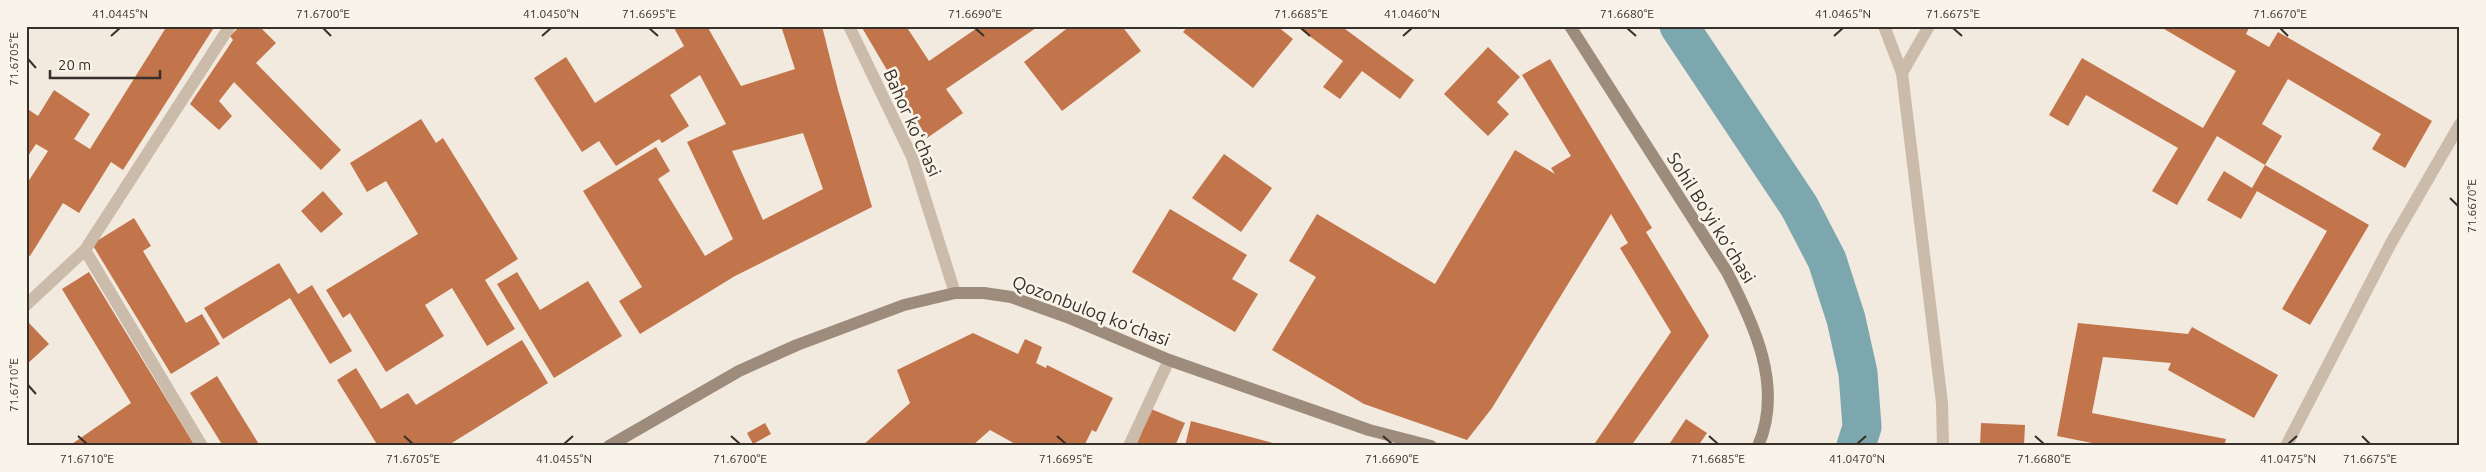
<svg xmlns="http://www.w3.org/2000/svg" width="2486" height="472" viewBox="0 0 2486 472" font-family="Ubuntu,sans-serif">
  <rect width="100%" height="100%" fill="#f2eade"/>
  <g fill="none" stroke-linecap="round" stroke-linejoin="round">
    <!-- canal -->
    <path stroke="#7da7ae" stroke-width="39" d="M1679 26 1799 206 1827 260 1846 319 1858 373 1862 427 1856 446"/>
  </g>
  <!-- building -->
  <g fill="#c2744b" fill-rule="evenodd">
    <path d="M167 26H208L213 29 123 170 111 162 79 213 63 203 30 256 26 254V185L48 151 36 144 26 159V108L38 116 54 90 90 114 74 139 90 149Z"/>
    <path d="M240 26H259L276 43 256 63 341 150 321 170 234 82 219 101 232 116 219 130 190 104 233 40 230 36Z"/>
    <path d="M673 26H707L741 86 795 69 781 26H822L838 90 872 207 735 276 640 334 619 301 642 287 583 191 656 147 670 171 658 179 705 256 733 239 687 142 726 124 700 75 670 95 689 126 662 143 659 139 616 166 599 141 582 152 534 78 566 57 595 103 684 46ZM803 133 823 189 763 220 732 151Z"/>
    <path d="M861 26H906L929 61 980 26H1039L946 89 963 113 927 138Z"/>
    <path d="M1070 26H1122L1141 51 1062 111 1024 62Z"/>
    <path d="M1188 26H1277L1293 39 1253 88 1183 32Z"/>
    <path d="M1296 26H1341L1414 80 1400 99 1362 71 1340 99 1323 87 1343 61Z"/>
    <path d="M2159 26H2250L2246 34 2269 47 2278 32 2432 121 2405 168 2372 149 2381 134 2288 79 2262 124 2282 136 2265 165 2369 225 2310 325 2282 309 2327 231 2257 191 2241 219 2207 200 2224 171 2252 188 2265 165 2217 136 2177 205 2152 191 2178 148 2086 95 2068 126 2049 115 2082 58 2203 128 2236 71Z"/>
    <path d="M1488 47 1520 77 1497 102 1509 114 1488 136 1444 94Z"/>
    <path d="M1550 59 1652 228 1646 232 1709 336 1631 446H1593L1671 332 1620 248 1628 243 1611 214 1492 408 1467 440 1364 404 1272 350 1316 277 1289 261 1317 214 1435 284 1515 150 1555 174 1551 168 1571 156 1522 75Z"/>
    <path d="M421 119 436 143 443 138 518 259 485 280 515 329 487 346 452 288 425 305 444 336 386 372 350 313 343 318 326 290 418 234 386 181 367 192 350 163Z"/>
    <path d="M1224 154 1272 188 1241 232 1192 198Z"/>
    <path d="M323 191 343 214 321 233 301 211Z"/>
    <path d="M1170 209 1247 255 1232 279 1258 294 1235 332 1132 272Z"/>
    <path d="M134 218 151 246 143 251 186 323 202 314 220 344 171 374 92 244Z"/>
    <path d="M279 263 298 294 312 285 352 351 330 364 290 298 223 339 204 308Z"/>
    <path d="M89 272 195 446H69L131 403 62 289Z"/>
    <path d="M517 272 540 310 588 281 622 336 554 378 497 284Z"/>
    <path d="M28 322 49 344 26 365V323Z"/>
    <path d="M2078 323 2188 334 2192 327 2278 375 2254 418 2168 370 2171 363 2103 357 2092 413 2226 439 2224 446H2107L2057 436Z"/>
    <path d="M973 333 1018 354 1025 339 1042 347 1036 363 1046 368 1047 365 1113 398 1096 432 1092 430 1084 446H1019L990 430 972 446H862L910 403 897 370Z"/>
    <path d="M522 340 548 383 447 446H378L337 380 356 368 381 409 408 393 416 405Z"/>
    <path d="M217 376 260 446H223L190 393Z"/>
    <path d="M1151 409 1185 423 1175 446H1136Z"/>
    <path d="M1686 419 1707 433 1698 446H1668Z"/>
    <path d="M1191 421 1280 445V446H1185Z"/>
    <path d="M765 423 771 434 753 444 747 433Z"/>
    <path d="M1981 423 2025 425 2024 446H1980Z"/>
  </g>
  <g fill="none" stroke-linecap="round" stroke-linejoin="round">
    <!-- minor -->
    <g stroke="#cabbaa" stroke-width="12">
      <path d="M849 26 912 157 955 293"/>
      <path d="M1884 26 1902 73 1942 403 1943 446"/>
      <path d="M1902 73 1929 26"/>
      <path d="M85 250 202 446"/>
      <path d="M26 305 85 250 230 26"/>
      <path d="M1129 446 1169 360"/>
      <path d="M2286 446 2391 243 2460 124"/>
    </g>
    <!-- secondary -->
    <g stroke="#9d8b7b" stroke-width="12">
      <path d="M1570 26 1727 272C1754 324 1784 387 1758 446"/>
      <path d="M609 446 739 371 797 345 904 305 955 293H984L1011 297 1067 317 1169 360 1369 430 1431 446"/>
    </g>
  </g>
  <!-- ticks -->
  <path fill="none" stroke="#372f29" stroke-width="2" d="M323 28 331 36M649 28 658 36M975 28 984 36M1301 28 1310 36M1627 28 1636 36M1953 28 1962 36M2280 28 2288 36M111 36 120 28M542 36 551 28M1403 36 1412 28M1834 36 1843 28M28 59 36 68M2450 198 2458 206M28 385 36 394M78 436 87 444M404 436 413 444M731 436 740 444M1057 436 1066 444M1383 436 1392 444M1709 436 1718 444M2035 436 2044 444M2362 436 2370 444M564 444 573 436M1857 444 1866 436M2288 444 2297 436"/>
  <g text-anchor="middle" stroke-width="5" stroke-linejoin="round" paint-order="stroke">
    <!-- street labels -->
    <g font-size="18" fill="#372f29" stroke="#f9f4ea">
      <text transform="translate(912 123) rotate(66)" y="6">Bahor koʻchasi</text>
      <text transform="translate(1711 218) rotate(58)" y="6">Sohil Boʻyi koʻchasi</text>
      <text transform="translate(1091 311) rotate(21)" y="6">Qozonbuloq koʻchasi</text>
    </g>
  </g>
  <!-- border -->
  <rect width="2486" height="472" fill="none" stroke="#f9f4ea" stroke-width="55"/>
  <!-- scale -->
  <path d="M50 70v8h110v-8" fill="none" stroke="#372f29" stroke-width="2.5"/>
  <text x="58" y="70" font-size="15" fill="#372f29" stroke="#f9f4ea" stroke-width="4" paint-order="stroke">20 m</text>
  <rect x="28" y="28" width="2430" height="416" fill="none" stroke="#372f29" stroke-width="2"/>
  <g font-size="12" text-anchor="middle" fill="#372f29">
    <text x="120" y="18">41.0445°N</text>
    <text x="323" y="18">71.6700°E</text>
    <text x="551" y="18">41.0450°N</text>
    <text x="649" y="18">71.6695°E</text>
    <text x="975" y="18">71.6690°E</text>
    <text x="1301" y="18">71.6685°E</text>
    <text x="1412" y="18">41.0460°N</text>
    <text x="1627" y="18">71.6680°E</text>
    <text x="1843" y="18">41.0465°N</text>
    <text x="1953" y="18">71.6675°E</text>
    <text x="2280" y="18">71.6670°E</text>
    <text transform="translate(14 59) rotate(-90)" y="4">71.6705°E</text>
    <text transform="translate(2472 206) rotate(-90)" y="4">71.6670°E</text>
    <text transform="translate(14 385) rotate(-90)" y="4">71.6710°E</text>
    <text x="87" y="463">71.6710°E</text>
    <text x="413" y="463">71.6705°E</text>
    <text x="564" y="463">41.0455°N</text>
    <text x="740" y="463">71.6700°E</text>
    <text x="1066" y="463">71.6695°E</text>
    <text x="1392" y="463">71.6690°E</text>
    <text x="1718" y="463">71.6685°E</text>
    <text x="1857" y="463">41.0470°N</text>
    <text x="2044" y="463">71.6680°E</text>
    <text x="2288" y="463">41.0475°N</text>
    <text x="2370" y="463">71.6675°E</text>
  </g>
</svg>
